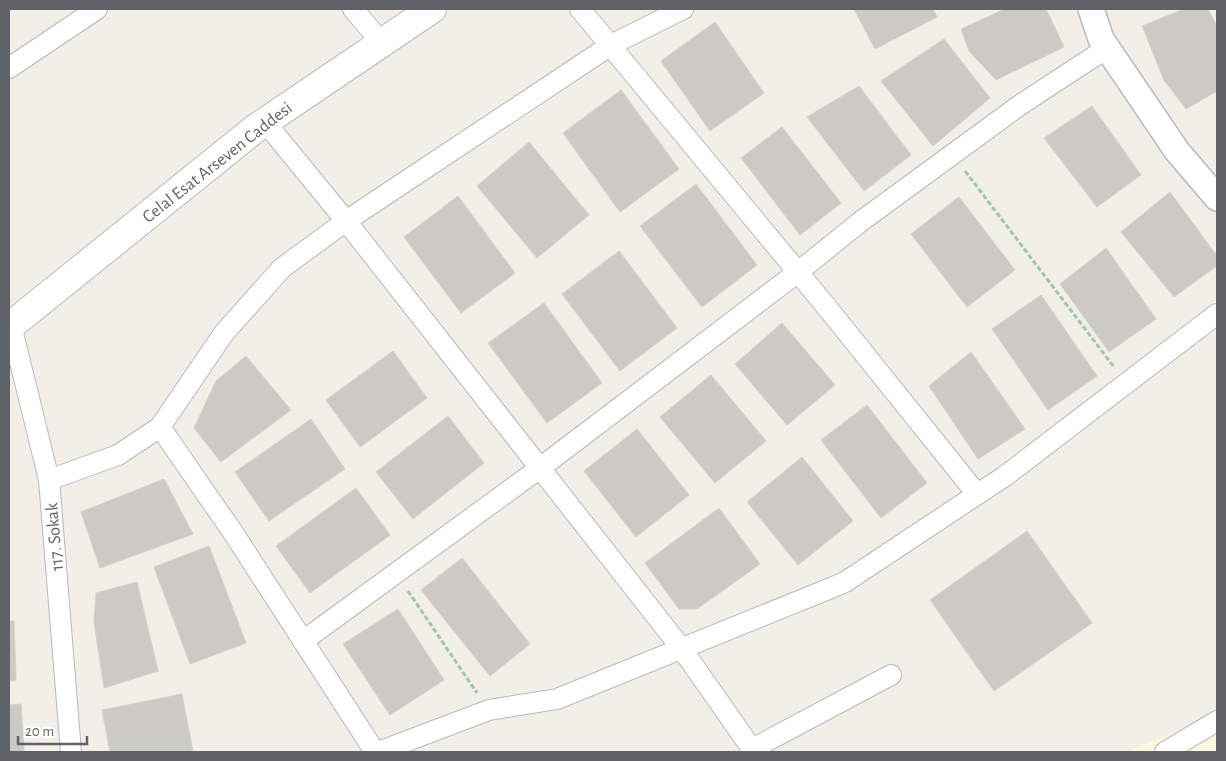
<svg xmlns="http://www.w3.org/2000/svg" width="1226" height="761" viewBox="0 0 1226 761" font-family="'Alegreya Sans',sans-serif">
  <rect width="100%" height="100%" fill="#f1efe8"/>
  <!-- commercial -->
  <path fill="#fef7e0" d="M1217 715V752H1126Z"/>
  <!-- building -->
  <g fill="#cccac5" stroke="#d6d1c6">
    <path d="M854 9H933L937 17 875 49Z"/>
    <path d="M1005 9H1046L1064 47 996 80 969 51 961 29Z"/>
    <path d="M1184 9H1208L1217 26V91L1186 109 1164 80 1142 26Z"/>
    <path d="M715 22 764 93 710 131 661 61Z"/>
    <path d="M944 39 990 98 933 146 881 81Z"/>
    <path d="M859 86 911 155 864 191 807 117Z"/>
    <path d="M621 90 679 169 620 212 563 133Z"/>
    <path d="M1092 106 1141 175 1097 207 1044 138Z"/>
    <path d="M782 127 841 203 800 235 741 158Z"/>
    <path d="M529 142 589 215 537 258 477 186Z"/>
    <path d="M696 184 757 265 702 307 640 226Z"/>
    <path d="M1170 192 1217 256V266L1174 297 1121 232Z"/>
    <path d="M458 196 515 273 461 313 404 237Z"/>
    <path d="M959 197 1015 270 967 307 911 234Z"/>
    <path d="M1106 248 1156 319 1109 352 1060 284Z"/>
    <path d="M619 251 677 328 620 371 562 294Z"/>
    <path d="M1041 295 1097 376 1048 410 992 329Z"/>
    <path d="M544 303 602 383 547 423 488 343Z"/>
    <path d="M782 323 835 385 787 425 735 364Z"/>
    <path d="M393 351 427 398 360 447 326 400Z"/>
    <path d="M971 352 1025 429 978 459 929 386Z"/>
    <path d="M246 356 291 410 221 462 194 428 216 381Z"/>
    <path d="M711 375 766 441 715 483 660 417Z"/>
    <path d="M867 405 927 483 881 518 821 440Z"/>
    <path d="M448 416 484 463 413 519 376 472Z"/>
    <path d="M311 419 345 469 269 521 235 472Z"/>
    <path d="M637 429 689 495 636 537 584 471Z"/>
    <path d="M802 457 853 521 798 565 747 502Z"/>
    <path d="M164 479 193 534 100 568 81 512Z"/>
    <path d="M356 488 390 535 310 593 276 546Z"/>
    <path d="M719 508 760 564 697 609H679L645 563Z"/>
    <path d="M1027 531 1092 623 994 691 930 600Z"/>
    <path d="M209 546 246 643 190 664 154 567Z"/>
    <path d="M462 558 530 644 490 676 421 590Z"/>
    <path d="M137 582 158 671 104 688 94 622 96 593Z"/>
    <path d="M398 609 444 680 390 715 343 644Z"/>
    <path d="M9 621H14L16 680 9 681Z"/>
    <path d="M182 694 193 752H110L102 710Z"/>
    <path d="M21 704 24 752H9V705Z"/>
  </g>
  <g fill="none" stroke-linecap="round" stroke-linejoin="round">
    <defs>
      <g id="minor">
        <path d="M353 9 381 42"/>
        <path d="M580 9 825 305 977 494"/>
        <path d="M683 9 611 45 346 221 682 649 754 752"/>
        <path d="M9 68 97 9"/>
        <path d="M265 122 346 221 282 268 224 333 160 427 234 534 375 752"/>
        <path d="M11 325 49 480 71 752"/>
        <path d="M49 480 118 455 160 427"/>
        <path d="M303 641 540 468 798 272 860 222 1020 105 1107 48"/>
        <path d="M752 749 891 675"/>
        <path d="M378 752 489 710 557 699 831 588 845 582 1005 476 1217 314"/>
        <path d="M1165 752 1217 721"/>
      </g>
      <path id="tertiary" d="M1091 9 1101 39 1177 151 1217 198"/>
      <path id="secondary" d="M9 327 256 128 432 9"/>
    </defs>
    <!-- minor casing -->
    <use href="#minor" stroke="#b5b8bc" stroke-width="22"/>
    <!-- tertiary casing -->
    <use href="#tertiary" stroke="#b5b8bc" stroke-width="28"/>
    <!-- secondary casing -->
    <use href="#secondary" stroke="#b6babf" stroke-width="30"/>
    <!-- path -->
    <g stroke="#9cc7a9" stroke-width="3" stroke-dasharray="5 2.5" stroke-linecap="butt">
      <path d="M965 171 1114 367"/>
      <path d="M408 591 477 693"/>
    </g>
    <!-- minor -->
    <use href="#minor" stroke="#fff" stroke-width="20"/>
    <!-- tertiary -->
    <use href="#tertiary" stroke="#fff" stroke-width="25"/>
    <!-- secondary -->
    <use href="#secondary" stroke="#fff" stroke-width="28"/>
  </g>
  <g text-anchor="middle" stroke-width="4" stroke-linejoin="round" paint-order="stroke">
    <!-- street labels -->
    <g font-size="18" fill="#5f6368" stroke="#fff">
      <text transform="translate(217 162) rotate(-38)" y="6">Celal Esat Arseven Caddesi</text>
      <text transform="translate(54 537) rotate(-95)" y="6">117. Sokak</text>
    </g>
  </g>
  <!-- border -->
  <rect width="1226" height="761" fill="none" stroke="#5f6368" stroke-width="20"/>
  <!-- scale -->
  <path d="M18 736v8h69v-8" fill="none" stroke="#5f6368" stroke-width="2.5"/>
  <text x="25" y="736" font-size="15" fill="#5f6368" stroke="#ffffff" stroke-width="4" paint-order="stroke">20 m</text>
</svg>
